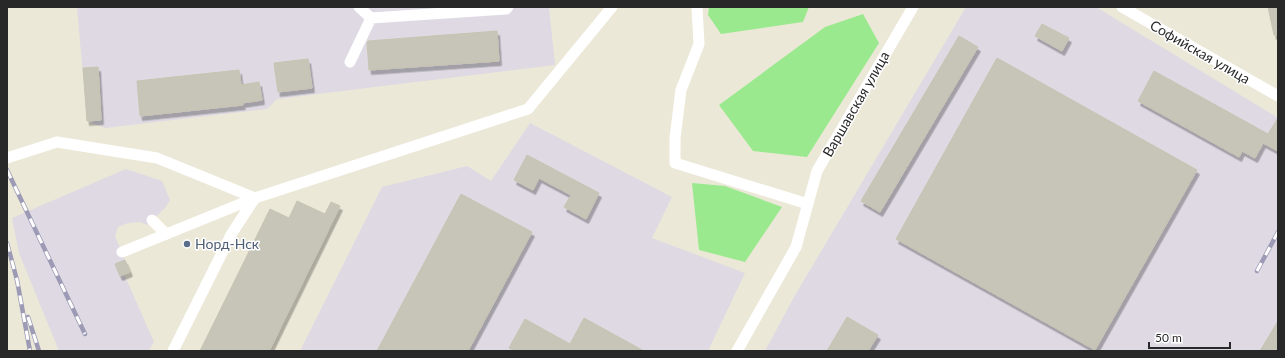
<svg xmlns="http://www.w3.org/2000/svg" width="1285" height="358" viewBox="0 0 1285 358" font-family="Lato,sans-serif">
  <defs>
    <filter id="shadow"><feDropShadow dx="2.5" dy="4.5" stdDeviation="0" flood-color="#0004"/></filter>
  </defs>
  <rect width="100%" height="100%" fill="#ece8d8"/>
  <!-- industrial -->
  <g fill="#ded9e3">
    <path d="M77 7H549L555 65 277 99 267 109 105 128 87 121Z"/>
    <path d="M966 7H1096L1278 118V351H765L794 297Z"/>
    <path d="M530 123 672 197 652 238 745 273 708 351H300L382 187 467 166 491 181Z"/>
    <path d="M126 169 162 181 170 200 165 208 147 225 140 222 128 223 118 227 115 236 130 272 124 274 154 342 148 351H59L19 253 12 218Z"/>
  </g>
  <!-- green -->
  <g fill="#9be98e">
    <path d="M709 7H809L803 22 721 34 708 15Z"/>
    <path d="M863 14 879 43 807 157 753 151 719 105 825 27Z"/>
    <path d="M692 183 725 186 782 207 745 262 699 250Z"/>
  </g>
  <!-- building -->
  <g fill="#c7c4b8" stroke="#c7c4b2" filter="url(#shadow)">
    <path d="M1268 7H1278V35H1274Z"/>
    <path d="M1042 24 1069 38 1062 51 1035 36Z"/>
    <path d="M497 31 499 61 369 70 367 43 368 41Z"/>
    <path d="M959 36 978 47 880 212 861 201Z"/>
    <path d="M997 58 1197 170 1095 350 896 239Z"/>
    <path d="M308 59 312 88 278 92 274 63Z"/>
    <path d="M98 67 101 120 87 121 83 68Z"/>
    <path d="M239 70 241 85 259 82 262 100 242 103 243 105 140 116 137 81Z"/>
    <path d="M1154 71 1268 134 1278 118V151L1263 143 1255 158 1242 151 1239 157 1138 101Z"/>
    <path d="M527 155 599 193 586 219 564 207 571 195 539 178 533 190 514 180Z"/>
    <path d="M461 194 532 232 468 351H377Z"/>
    <path d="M297 201 325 214 331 202 340 206 269 351H200L270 209 289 218Z"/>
    <path d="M125 260 130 272 120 276 115 264Z"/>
    <path d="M847 317 878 335 868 351H827Z"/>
    <path d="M584 318 644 351H515L509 348 525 319 570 344Z"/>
    <path d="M1278 321V351H1260Z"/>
  </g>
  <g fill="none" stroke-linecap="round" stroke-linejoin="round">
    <!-- minor -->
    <g stroke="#fff" stroke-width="11">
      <path d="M359 7 371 18"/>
      <path d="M697 7 699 44 681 90 675 138V163L808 204"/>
      <path d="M1122 7 1278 96"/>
      <path d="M350 62 371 18 506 9 508 7"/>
      <path d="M7 158 57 142 157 158 255 198 528 109 612 7"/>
      <path d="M152 220 166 234"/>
      <path d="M122 252 255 198"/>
      <path d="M173 351 232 233 255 198"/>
      <path d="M737 351 796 247 817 171 913 7"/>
    </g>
    <defs>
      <g id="rail">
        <path d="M7 170 85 334"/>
        <path d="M7 243 17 280 30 351"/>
        <path d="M1257 271 1278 232"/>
        <path d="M28 317 39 351"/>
      </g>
    </defs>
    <!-- rail casing -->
    <use href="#rail" stroke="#9c9ab5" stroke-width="4.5"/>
    <!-- rail -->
    <use href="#rail" stroke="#fff" stroke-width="3" stroke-dasharray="9" stroke-linecap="butt"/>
  </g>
  <!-- markers -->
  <circle fill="#5c6f8a" stroke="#fff" stroke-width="1.5" cx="187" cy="244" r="4"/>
  <g text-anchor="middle" stroke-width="3" stroke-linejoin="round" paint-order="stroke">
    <!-- street labels -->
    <g font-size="14" fill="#282828" stroke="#fff">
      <text transform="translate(1200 52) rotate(30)" y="5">Софийская улица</text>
      <text transform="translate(856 104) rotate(-60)" y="5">Варшавская улица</text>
    </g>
    <!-- service labels -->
    <g font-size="14" fill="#4e5e75" stroke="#fff" text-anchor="start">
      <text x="195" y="249">Норд-Нск</text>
    </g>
  </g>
  <!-- border -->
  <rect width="1285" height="358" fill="none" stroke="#282828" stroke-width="16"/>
  <!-- scale -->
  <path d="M1149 342v6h81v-6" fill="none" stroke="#282828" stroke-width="2"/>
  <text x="1155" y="342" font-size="12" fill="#282828" stroke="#ffffff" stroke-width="3" paint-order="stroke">50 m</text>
</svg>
